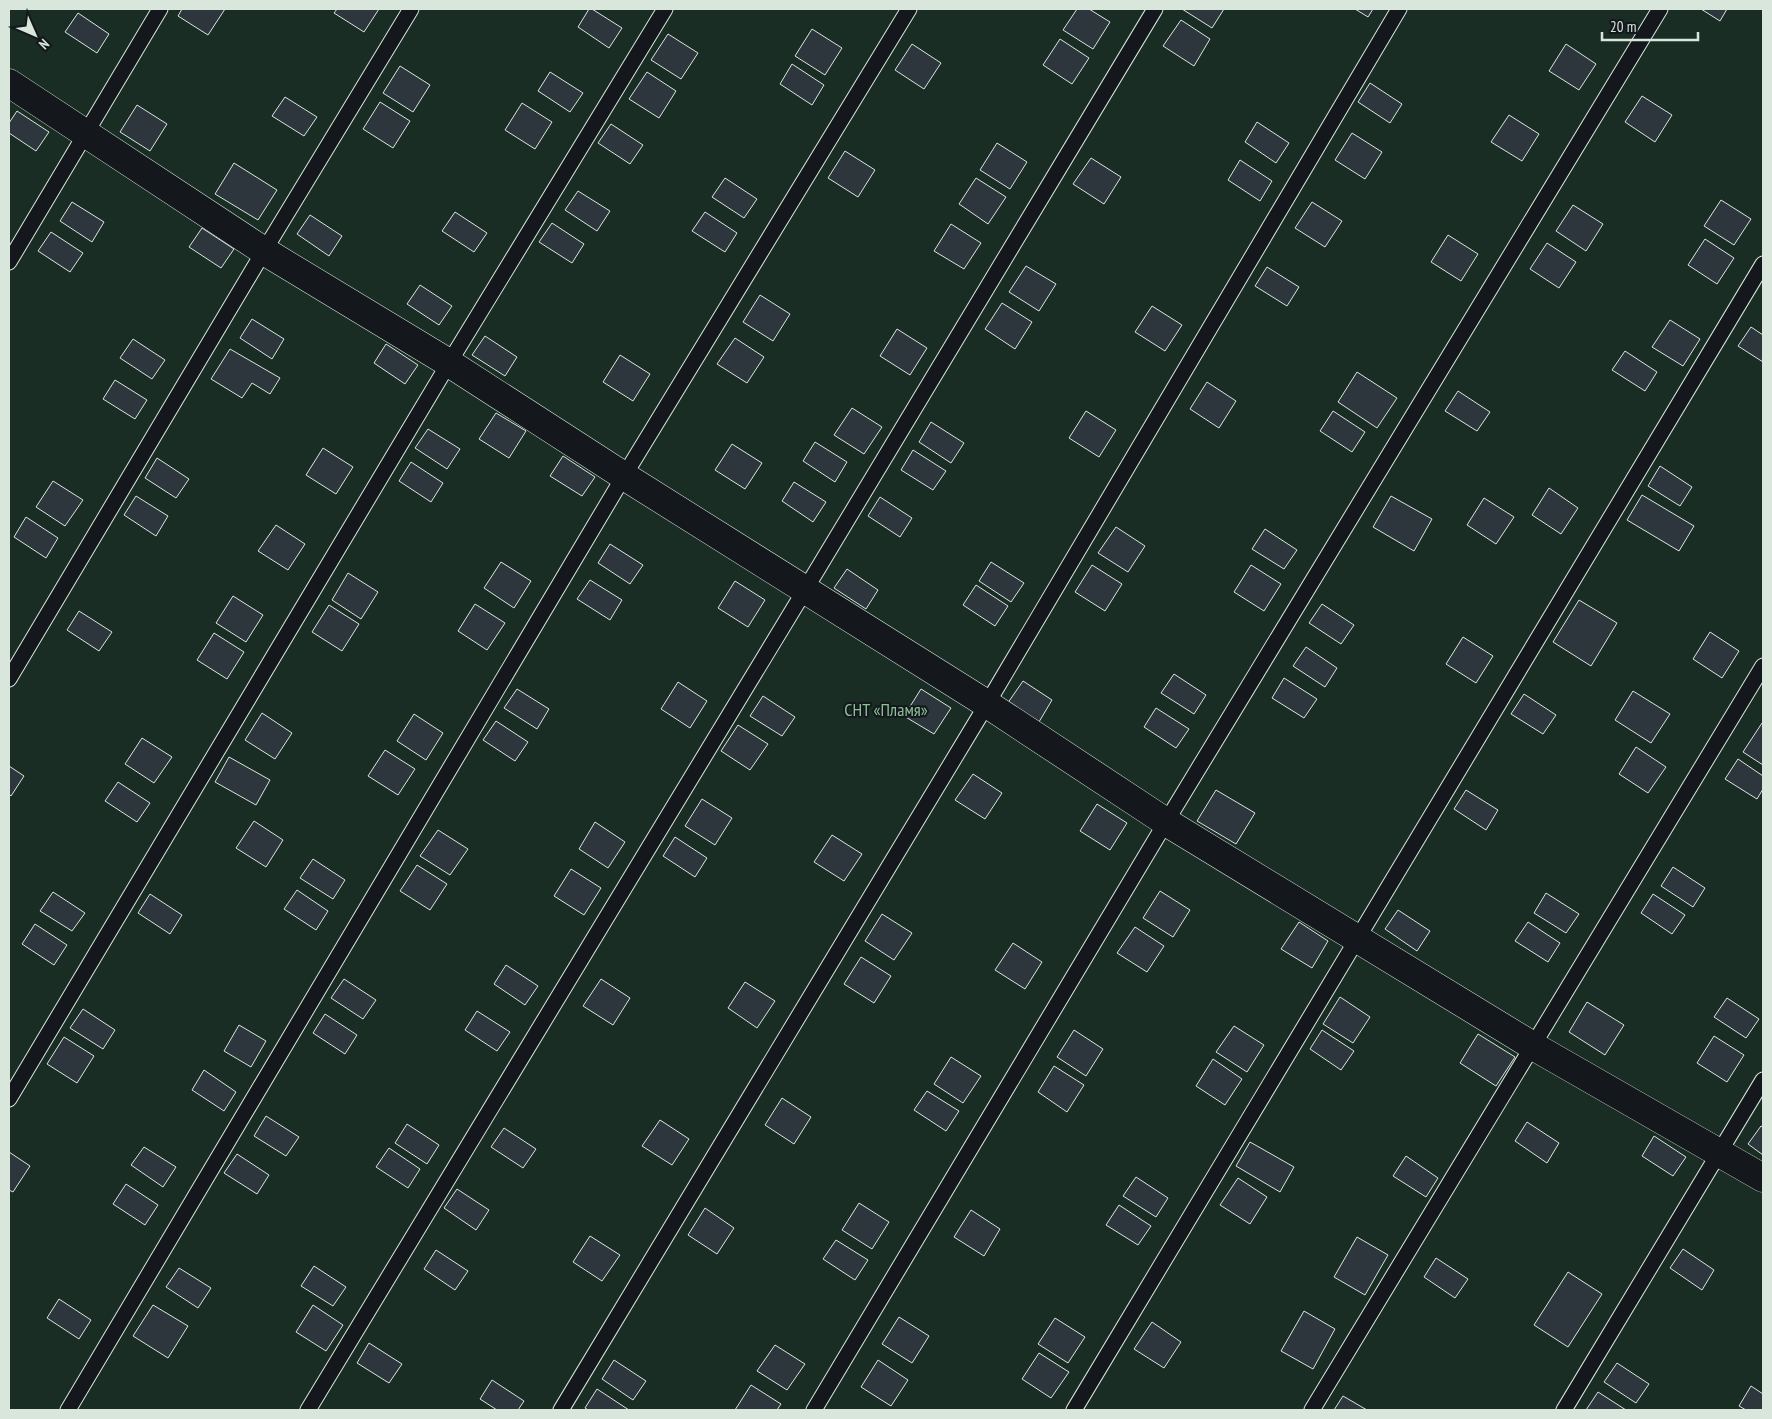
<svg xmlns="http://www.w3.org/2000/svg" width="1772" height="1419" viewBox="0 0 1772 1419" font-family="'PT Sans Narrow',sans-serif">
  <rect width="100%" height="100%" fill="#14181c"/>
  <!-- green -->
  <rect fill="#1a2d24" stroke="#939e99" x="9" y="9" width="1754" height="1401"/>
  <!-- building -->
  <g fill="#2c363c" stroke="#d8e6dc">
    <path d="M182 9H225L208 35 178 16Z"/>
    <path d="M337 9H379L364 32 334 13Z"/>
    <path d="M589 9H592L622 28 609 48 578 27Z"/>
    <path d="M1077 9H1089L1110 22 1093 49 1063 30Z"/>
    <path d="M1182 9H1224L1212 28Z"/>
    <path d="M1355 9H1373L1368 17Z"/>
    <path d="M1701 9H1727L1720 21Z"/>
    <path d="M78 13 109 34 97 53 65 32Z"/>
    <path d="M1181 20 1210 39 1194 66 1163 46Z"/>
    <path d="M812 29 842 48 825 75 795 56Z"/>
    <path d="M668 34 698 53 681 79 651 60Z"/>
    <path d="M1060 39 1089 58 1072 84 1043 65Z"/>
    <path d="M912 44 941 63 924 89 895 70Z"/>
    <path d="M1566 44 1596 64 1579 90 1549 71Z"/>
    <path d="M792 64 824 85 812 105 780 84Z"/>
    <path d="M400 66 430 85 413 112 383 93Z"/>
    <path d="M550 72 583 93 570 112 538 91Z"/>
    <path d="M647 72 676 91 659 118 629 99Z"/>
    <path d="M1370 83 1402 104 1390 123 1358 102Z"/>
    <path d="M1642 96 1672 115 1655 142 1625 122Z"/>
    <path d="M285 97 317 117 304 136 272 116Z"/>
    <path d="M380 102 410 121 393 148 363 129Z"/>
    <path d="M522 103 552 122 535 149 505 130Z"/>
    <path d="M137 105 167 124 150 151 120 132Z"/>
    <path d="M17 111 49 132 36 151 9 133V123Z"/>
    <path d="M1509 115 1539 134 1522 161 1491 142Z"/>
    <path d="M1257 122 1289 143 1276 163 1245 142Z"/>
    <path d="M611 124 643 145 630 164 598 143Z"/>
    <path d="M1352 133 1382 152 1365 179 1335 160Z"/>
    <path d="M997 143 1027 162 1010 189 980 170Z"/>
    <path d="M845 151 875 170 858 197 828 178Z"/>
    <path d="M1091 158 1121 177 1104 204 1073 184Z"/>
    <path d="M1240 160 1272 181 1260 201 1228 180Z"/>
    <path d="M234 163 277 190 258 220 215 194Z"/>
    <path d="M725 178 757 199 744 218 712 197Z"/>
    <path d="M976 178 1006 197 988 224 959 204Z"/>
    <path d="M578 191 610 211 597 231 565 210Z"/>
    <path d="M1721 200 1751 219 1734 245 1704 226Z"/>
    <path d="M72 202 104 222 92 242 60 221Z"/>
    <path d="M1312 202 1342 221 1325 247 1295 228Z"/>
    <path d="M1573 205 1603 224 1586 251 1556 231Z"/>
    <path d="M455 212 487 233 474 252 442 231Z"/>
    <path d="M705 212 737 233 725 252 692 231Z"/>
    <path d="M310 215 342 236 329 256 297 234Z"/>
    <path d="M552 223 584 244 572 263 539 242Z"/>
    <path d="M951 224 981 243 964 269 934 251Z"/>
    <path d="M202 228 234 249 221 268 189 247Z"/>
    <path d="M51 232 83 253 70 272 38 251Z"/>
    <path d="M1448 235 1478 254 1461 281 1431 262Z"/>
    <path d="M1705 239 1734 258 1717 284 1688 265Z"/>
    <path d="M1547 243 1576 262 1559 288 1530 269Z"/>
    <path d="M1026 266 1056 284 1039 311 1009 292Z"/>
    <path d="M1267 267 1299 287 1287 306 1255 286Z"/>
    <path d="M420 285 452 306 439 325 407 304Z"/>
    <path d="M760 295 790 314 773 341 743 322Z"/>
    <path d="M1002 303 1032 322 1015 349 985 329Z"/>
    <path d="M1152 306 1182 325 1165 351 1135 332Z"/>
    <path d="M252 319 284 339 272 359 240 338Z"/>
    <path d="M1670 320 1700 339 1683 366 1652 347Z"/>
    <path d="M1751 327 1763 335V362L1738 346Z"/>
    <path d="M897 329 927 348 910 375 880 356Z"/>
    <path d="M485 336 517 357 505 376 472 355Z"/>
    <path d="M735 338 764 357 747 383 717 364Z"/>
    <path d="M133 339 165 360 152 379 120 358Z"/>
    <path d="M386 344 418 365 405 384 374 363Z"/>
    <path d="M230 349 280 378 270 394 252 383 242 398 211 379Z"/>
    <path d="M1625 351 1657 372 1645 391 1612 370Z"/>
    <path d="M620 355 650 374 633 401 603 382Z"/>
    <path d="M1357 372 1397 398 1377 428 1338 402Z"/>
    <path d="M115 380 147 400 135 419 103 399Z"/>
    <path d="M1207 382 1236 401 1219 428 1190 409Z"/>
    <path d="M1458 391 1490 412 1477 431 1445 411Z"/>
    <path d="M852 408 882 427 864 454 834 435Z"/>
    <path d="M1086 411 1116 430 1099 457 1069 438Z"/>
    <path d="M1333 411 1365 432 1352 452 1320 431Z"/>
    <path d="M496 413 526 431 509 458 479 439Z"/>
    <path d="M931 422 964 443 951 463 919 442Z"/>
    <path d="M428 429 460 449 447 469 415 448Z"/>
    <path d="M815 442 847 462 835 482 803 461Z"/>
    <path d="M732 444 762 463 745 489 715 470Z"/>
    <path d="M323 448 353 467 336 494 306 475Z"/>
    <path d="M913 450 946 471 933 490 901 470Z"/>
    <path d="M563 456 595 477 582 496 550 476Z"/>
    <path d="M157 458 189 479 176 498 145 478Z"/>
    <path d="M411 462 443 483 431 502 399 481Z"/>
    <path d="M1660 466 1692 487 1680 506 1648 486Z"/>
    <path d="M53 481 83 500 65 526 36 507Z"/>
    <path d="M794 482 826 502 813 522 782 501Z"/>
    <path d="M1549 488 1578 508 1561 534 1532 515Z"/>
    <path d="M1642 495 1694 526 1679 551 1627 520Z"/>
    <path d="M136 496 168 516 156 536 124 515Z"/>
    <path d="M1391 496 1432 519 1414 551 1373 527Z"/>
    <path d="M880 497 912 518 900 537 868 516Z"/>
    <path d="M1484 498 1514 517 1496 544 1467 525Z"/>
    <path d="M26 517 58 538 46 558 14 537Z"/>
    <path d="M276 525 305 544 288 570 258 551Z"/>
    <path d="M1116 527 1145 546 1128 572 1098 553Z"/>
    <path d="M1265 529 1297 550 1284 569 1252 549Z"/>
    <path d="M610 544 643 565 630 584 598 563Z"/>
    <path d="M501 562 531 581 514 608 484 588Z"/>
    <path d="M991 562 1024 583 1011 602 979 581Z"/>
    <path d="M1092 565 1122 584 1105 611 1075 592Z"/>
    <path d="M1251 565 1281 584 1264 611 1234 592Z"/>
    <path d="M847 569 878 590 866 609 834 588Z"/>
    <path d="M348 573 378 592 361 619 332 600Z"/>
    <path d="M590 580 622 600 610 620 577 599Z"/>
    <path d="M735 581 765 600 748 627 718 608Z"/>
    <path d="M976 585 1008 606 995 626 963 605Z"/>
    <path d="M233 596 263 615 246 642 216 623Z"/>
    <path d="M1579 600 1617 623 1591 666 1553 642Z"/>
    <path d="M475 604 505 623 487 650 458 631Z"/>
    <path d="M1322 604 1354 625 1341 644 1309 623Z"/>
    <path d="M329 605 359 624 342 651 312 632Z"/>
    <path d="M79 611 112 632 99 651 67 630Z"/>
    <path d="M1710 632 1739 651 1722 678 1693 659Z"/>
    <path d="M214 633 244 652 227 679 197 660Z"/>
    <path d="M1463 637 1493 656 1476 683 1446 664Z"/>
    <path d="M1306 647 1337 668 1325 687 1293 666Z"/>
    <path d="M1174 674 1206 695 1194 714 1161 693Z"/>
    <path d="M1284 678 1317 699 1304 718 1272 698Z"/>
    <path d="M1023 681 1052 700 1036 727 1005 707Z"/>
    <path d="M678 682 707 701 690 728 661 709Z"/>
    <path d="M517 689 549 709 537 729 504 708Z"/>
    <path d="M921 689 951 708 934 734 904 716Z"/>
    <path d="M1633 691 1670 714 1651 743 1615 720Z"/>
    <path d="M1524 694 1556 715 1543 734 1511 714Z"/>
    <path d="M763 696 795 717 782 736 750 716Z"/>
    <path d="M1156 708 1189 729 1176 748 1144 727Z"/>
    <path d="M262 713 292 733 275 759 245 740Z"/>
    <path d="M414 714 443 733 426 760 397 741Z"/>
    <path d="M496 721 528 742 515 761 483 740Z"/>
    <path d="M1762 723 1763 724V765L1743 752Z"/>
    <path d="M738 725 768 744 750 770 721 751Z"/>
    <path d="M142 738 172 757 154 783 125 764Z"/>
    <path d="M1636 747 1666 767 1648 793 1619 774Z"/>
    <path d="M385 750 415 769 398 795 368 776Z"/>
    <path d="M229 757 270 780 256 805 215 782Z"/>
    <path d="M1738 759 1763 776V789L1757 799 1725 779Z"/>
    <path d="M9 766 24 776 11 796 9 794Z"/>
    <path d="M973 774 1002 793 985 819 955 800Z"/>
    <path d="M118 782 150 803 137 822 105 801Z"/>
    <path d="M1216 790 1255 813 1236 844 1197 821Z"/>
    <path d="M1466 790 1498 810 1486 830 1454 809Z"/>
    <path d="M702 799 732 818 715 845 685 826Z"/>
    <path d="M1097 804 1127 823 1110 850 1080 831Z"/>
    <path d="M254 821 283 840 266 867 236 848Z"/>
    <path d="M595 822 625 842 608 868 579 849Z"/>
    <path d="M438 830 468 849 450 875 420 856Z"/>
    <path d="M832 835 862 854 844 881 814 862Z"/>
    <path d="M675 837 707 858 695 877 663 856Z"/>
    <path d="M313 859 345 880 333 899 300 878Z"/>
    <path d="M417 865 447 884 430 910 400 891Z"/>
    <path d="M1673 867 1705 888 1693 907 1661 886Z"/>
    <path d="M571 869 601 888 584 915 554 896Z"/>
    <path d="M297 890 328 911 316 930 284 909Z"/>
    <path d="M1160 891 1190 910 1173 937 1143 918Z"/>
    <path d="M53 892 85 913 72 931 40 911Z"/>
    <path d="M1546 893 1579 914 1566 933 1534 913Z"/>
    <path d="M150 894 182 915 170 934 138 913Z"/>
    <path d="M1653 894 1685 915 1672 934 1641 913Z"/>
    <path d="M1398 910 1430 931 1417 951 1385 929Z"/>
    <path d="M882 914 912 933 894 960 865 941Z"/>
    <path d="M1299 922 1328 941 1312 968 1281 949Z"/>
    <path d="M1528 922 1560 943 1548 962 1515 941Z"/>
    <path d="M35 924 67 945 54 965 22 944Z"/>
    <path d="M1135 927 1164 946 1147 972 1117 953Z"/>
    <path d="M1013 943 1042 962 1025 989 995 970Z"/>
    <path d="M861 957 891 976 874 1003 844 984Z"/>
    <path d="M506 965 538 986 525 1005 494 984Z"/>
    <path d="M344 979 376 1000 363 1019 331 998Z"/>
    <path d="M601 979 630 998 613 1025 583 1006Z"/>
    <path d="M745 982 775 1001 757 1028 728 1008Z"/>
    <path d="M1340 997 1370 1017 1353 1043 1323 1024Z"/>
    <path d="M1727 998 1759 1019 1746 1038 1714 1017Z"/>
    <path d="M1587 1002 1624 1025 1605 1055 1569 1032Z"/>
    <path d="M83 1009 115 1030 103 1049 70 1028Z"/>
    <path d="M477 1011 510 1032 497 1051 465 1030Z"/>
    <path d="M325 1014 357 1035 345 1054 313 1033Z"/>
    <path d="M239 1025 266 1041 251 1067 224 1051Z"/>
    <path d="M1234 1026 1264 1045 1247 1072 1216 1052Z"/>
    <path d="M1074 1030 1103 1049 1086 1076 1057 1057Z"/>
    <path d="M1322 1030 1354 1051 1341 1070 1310 1049Z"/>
    <path d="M1478 1034 1515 1057 1496 1086 1460 1063Z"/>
    <path d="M1714 1036 1744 1055 1727 1082 1697 1063Z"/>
    <path d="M64 1037 94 1056 77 1083 47 1064Z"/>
    <path d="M951 1057 981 1076 963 1103 934 1084Z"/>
    <path d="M1213 1059 1242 1079 1225 1105 1196 1086Z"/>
    <path d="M1054 1066 1084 1085 1067 1112 1038 1092Z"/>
    <path d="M204 1070 236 1092 224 1111 192 1090Z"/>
    <path d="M927 1091 959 1111 946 1131 914 1110Z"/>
    <path d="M782 1098 811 1117 794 1144 765 1125Z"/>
    <path d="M266 1116 299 1137 286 1156 254 1136Z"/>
    <path d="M660 1120 689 1139 672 1165 642 1146Z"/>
    <path d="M1527 1122 1559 1143 1547 1163 1515 1141Z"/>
    <path d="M407 1124 439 1145 427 1164 395 1143Z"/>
    <path d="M1761 1126 1763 1127V1155L1748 1144Z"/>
    <path d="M504 1128 536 1149 523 1168 491 1147Z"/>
    <path d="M1654 1136 1686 1157 1673 1176 1642 1156Z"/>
    <path d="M1250 1142 1294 1167 1280 1192 1236 1166Z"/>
    <path d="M144 1147 176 1167 163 1187 131 1165Z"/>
    <path d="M389 1148 420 1169 408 1188 376 1167Z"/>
    <path d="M9 1152 30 1166 13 1192 9 1190Z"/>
    <path d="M237 1154 269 1175 257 1194 224 1173Z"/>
    <path d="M1406 1156 1438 1178 1426 1197 1393 1176Z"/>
    <path d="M1136 1177 1168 1198 1156 1217 1123 1196Z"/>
    <path d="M1238 1178 1267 1197 1250 1224 1220 1205Z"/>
    <path d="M126 1184 158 1205 145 1225 113 1204Z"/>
    <path d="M457 1189 489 1210 476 1230 444 1208Z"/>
    <path d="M859 1203 889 1222 872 1249 842 1230Z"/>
    <path d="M1119 1205 1151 1226 1138 1245 1106 1225Z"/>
    <path d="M705 1208 734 1228 717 1254 688 1235Z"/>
    <path d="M971 1210 1000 1229 984 1256 954 1237Z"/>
    <path d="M590 1236 620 1255 602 1281 573 1262Z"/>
    <path d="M1357 1237 1388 1255 1365 1295 1334 1277Z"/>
    <path d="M836 1240 868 1260 855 1280 823 1259Z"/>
    <path d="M1683 1249 1714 1270 1702 1290 1670 1268Z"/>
    <path d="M436 1250 468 1271 455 1290 424 1269Z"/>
    <path d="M1436 1258 1468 1279 1455 1298 1424 1277Z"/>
    <path d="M314 1266 346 1287 333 1306 301 1286Z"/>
    <path d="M179 1268 211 1288 198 1308 166 1287Z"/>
    <path d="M1568 1272 1602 1294 1568 1347 1534 1325Z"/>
    <path d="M59 1299 91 1320 79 1339 47 1318Z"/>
    <path d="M153 1305 188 1326 168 1358 133 1336Z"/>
    <path d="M313 1305 343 1325 326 1351 296 1332Z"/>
    <path d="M1304 1311 1335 1329 1313 1369 1281 1351Z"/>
    <path d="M899 1317 929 1336 912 1363 882 1344Z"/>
    <path d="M1055 1318 1085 1337 1068 1363 1038 1344Z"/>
    <path d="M1152 1322 1181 1342 1164 1368 1134 1349Z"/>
    <path d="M369 1343 402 1364 389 1383 357 1363Z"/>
    <path d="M775 1345 805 1364 787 1390 757 1371Z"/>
    <path d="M1039 1353 1069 1372 1051 1398 1022 1379Z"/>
    <path d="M614 1360 646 1381 633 1400 602 1379Z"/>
    <path d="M878 1360 908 1380 891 1406 861 1387Z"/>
    <path d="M1617 1363 1649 1384 1636 1403 1604 1382Z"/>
    <path d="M492 1380 524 1401 518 1410H497L480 1399Z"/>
    <path d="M751 1385 781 1404 777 1410H735Z"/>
    <path d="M1751 1386 1763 1394V1410H1746L1739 1406Z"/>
    <path d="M597 1389 629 1410H588L585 1408Z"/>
    <path d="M1598 1392 1626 1410H1586Z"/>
    <path d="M1343 1396 1367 1410H1334Z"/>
  </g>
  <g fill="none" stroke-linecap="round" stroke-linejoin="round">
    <defs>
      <g id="service">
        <path d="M9 262 160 9"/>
        <path d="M9 679 264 251 411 9"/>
        <path d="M9 1099 449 363 665 9"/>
        <path d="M68 1410 624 476 909 9"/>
        <path d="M308 1410 805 590 1155 9"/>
        <path d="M561 1410 987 704 1399 9"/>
        <path d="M814 1410 1166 822 1660 9"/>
        <path d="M1074 1410 1763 264"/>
        <path d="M1312 1410 1763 666"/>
        <path d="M1564 1410 1763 1080"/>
      </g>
      <path id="minor" d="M9 83 264 251 449 363 624 476 987 704 1166 822 1533 1046 1763 1178"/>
    </defs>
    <!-- service casing -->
    <use href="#service" stroke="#d8e6dc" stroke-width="17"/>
    <!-- minor casing -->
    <use href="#minor" stroke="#d8e6dc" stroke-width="29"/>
    <!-- service -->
    <use href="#service" stroke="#14181c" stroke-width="15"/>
    <!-- minor -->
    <use href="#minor" stroke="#14181c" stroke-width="28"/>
  </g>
  <g text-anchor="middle" stroke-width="4" stroke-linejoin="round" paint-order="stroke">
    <!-- park labels -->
    <g font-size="18" fill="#8ac095" stroke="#14181c">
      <text x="886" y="716">СНТ «Пламя»</text>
    </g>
  </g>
  <!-- border -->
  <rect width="1772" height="1419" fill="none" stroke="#d8e6dc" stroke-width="20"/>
  <!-- north arrow -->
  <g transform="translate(35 35) rotate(135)" stroke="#14181c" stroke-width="4" paint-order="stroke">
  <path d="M0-4L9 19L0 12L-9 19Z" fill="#d8e6dc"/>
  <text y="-8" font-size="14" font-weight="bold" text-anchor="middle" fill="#d8e6dc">N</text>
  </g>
  <!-- scale -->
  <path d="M1602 32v8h96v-8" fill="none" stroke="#d8e6dc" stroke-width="2.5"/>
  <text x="1610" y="32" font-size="15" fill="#d8e6dc" stroke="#14181c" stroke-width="4" paint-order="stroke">20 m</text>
</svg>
